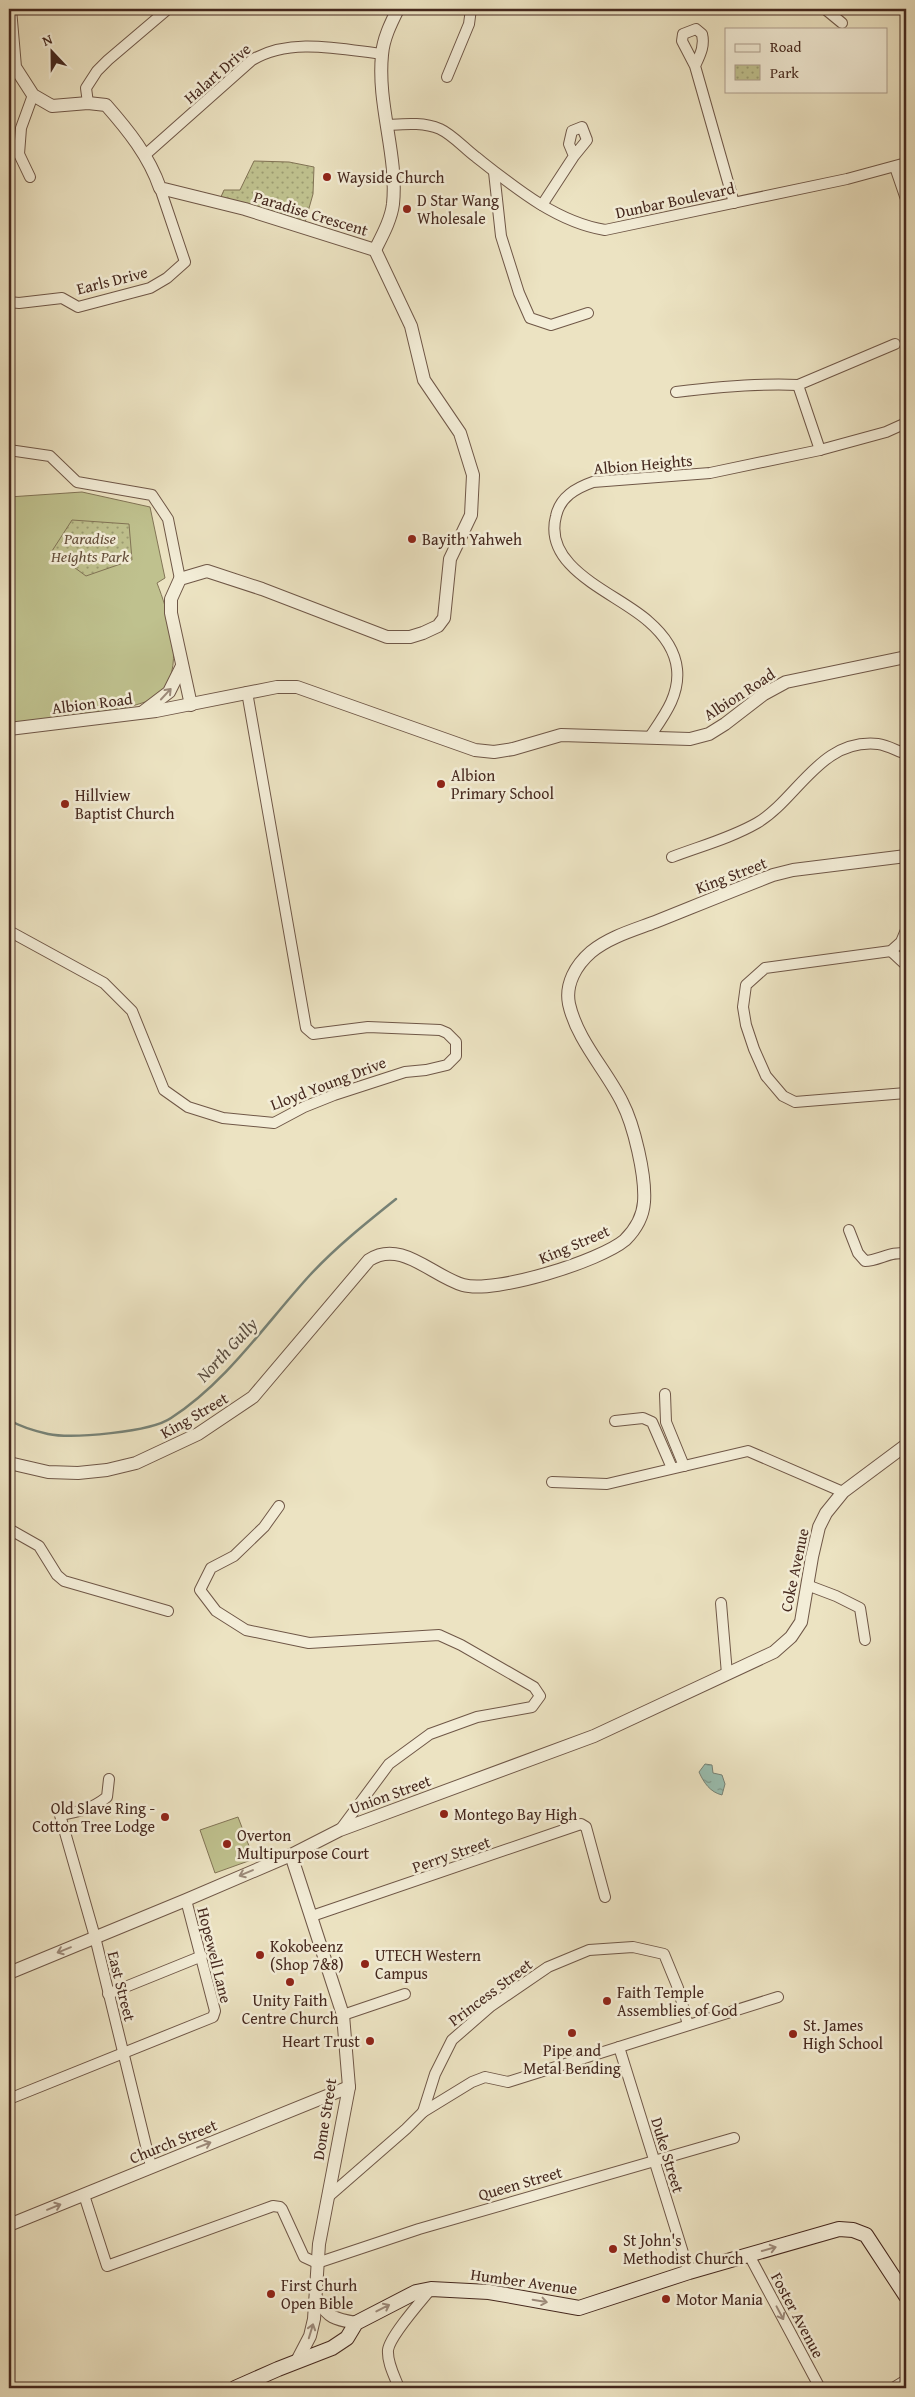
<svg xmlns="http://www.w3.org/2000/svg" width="915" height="2397" viewBox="0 0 915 2397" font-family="'Gentium Book Plus',serif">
  <defs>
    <pattern id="park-dots" width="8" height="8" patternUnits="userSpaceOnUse" patternTransform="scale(1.25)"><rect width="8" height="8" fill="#bfc18e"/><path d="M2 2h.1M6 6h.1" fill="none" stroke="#9d9d73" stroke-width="1.8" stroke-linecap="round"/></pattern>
    <pattern id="water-ripples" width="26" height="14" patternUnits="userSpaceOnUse" patternTransform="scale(1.25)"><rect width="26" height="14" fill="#99beb0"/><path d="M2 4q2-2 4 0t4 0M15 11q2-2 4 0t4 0" fill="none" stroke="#7f9a8f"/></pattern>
  </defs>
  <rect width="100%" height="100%" fill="#ece3c2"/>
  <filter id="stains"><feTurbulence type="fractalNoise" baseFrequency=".004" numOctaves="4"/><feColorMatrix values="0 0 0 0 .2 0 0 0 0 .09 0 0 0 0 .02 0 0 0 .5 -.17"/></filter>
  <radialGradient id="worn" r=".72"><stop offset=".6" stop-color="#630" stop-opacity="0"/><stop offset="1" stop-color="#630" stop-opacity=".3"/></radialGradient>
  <!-- green -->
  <g fill="#bfc18e" stroke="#827456">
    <path d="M82 492 150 507 165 578 157 583C168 611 184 663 164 689 160 694 149 701 142 703 100 717 52 724 9 734V497Z"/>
    <path d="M238 1817 254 1859 215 1873 200 1830Z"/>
  </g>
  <!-- park -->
  <g fill="url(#park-dots)" stroke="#827456">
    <path d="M254 161 289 162 314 167 313 194 304 226 220 199 224 190H240Z"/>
    <path d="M72 520 129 524 132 560 86 576 52 551Z"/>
  </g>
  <!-- water -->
  <path fill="url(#water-ripples)" stroke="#778276" d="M705 1764 712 1765 713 1773 722 1775 725 1784 722 1795C710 1792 704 1783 699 1772Z"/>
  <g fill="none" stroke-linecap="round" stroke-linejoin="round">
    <!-- stream -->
    <path stroke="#778276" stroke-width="2.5" d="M9 1420C21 1427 35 1431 48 1434 72 1439 151 1432 171 1418 227 1382 266 1323 310 1275 336 1247 366 1223 396 1199"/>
    <defs>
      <g id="minor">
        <path d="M825 9 842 23"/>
        <path d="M695 66C700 55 705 46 702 34L696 29 683 34 682 41 695 66 734 203"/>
        <path d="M447 77 469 24 471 9"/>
        <path d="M88 103 86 88 97 71 108 60 168 9"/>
        <path d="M387 125C405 124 423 122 440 129 453 135 465 149 476 157 514 187 556 222 605 230L847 179 906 163"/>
        <path d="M145 155 252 60C290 37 340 49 382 54"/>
        <path d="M895 167 906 199"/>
        <path d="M494 172 501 236 519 293 530 318 551 325 588 313"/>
        <path d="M30 177 19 154 21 128 33 95"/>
        <path d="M542 205 574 156 587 140 582 127 572 131 569 144 574 156"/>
        <path d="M9 302 19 303 62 298 78 307 150 288 167 278 185 262 160 188"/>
        <path d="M676 392C717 387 757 383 798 385"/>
        <path d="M9 450 50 456 77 482 152 495 168 519 180 579"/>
        <path d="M820 450 798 385 895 344"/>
        <path d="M649 738C663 717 680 696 677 669 675 650 662 633 648 621 617 593 542 569 556 516 560 497 576 488 593 482L710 473 820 450 886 432 906 423"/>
        <path d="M672 857C701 846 731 838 757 823 798 799 820 738 878 744 887 745 897 751 906 754"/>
        <path d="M906 930 901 942 891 951 765 968 746 985 743 1007 746 1025 754 1049 766 1076 783 1096 795 1102 906 1093"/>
        <path d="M9 931 104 983 132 1011 164 1090 188 1107 223 1118 274 1123 304 1107 334 1095 405 1072 426 1070 447 1065 456 1056V1042L447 1033 440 1030 368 1027 313 1034 306 1028 247 692"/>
        <path d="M891 951 906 965"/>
        <path d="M849 1230 858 1253 865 1261C879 1261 892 1250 906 1254"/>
        <path d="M665 1394 666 1422 684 1466"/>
        <path d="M615 1421 643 1418 652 1422 672 1468"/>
        <path d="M552 1482 607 1484 748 1451 843 1492"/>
        <path d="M279 1506 264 1527 234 1556 211 1568 200 1590 216 1611 246 1630 309 1643 439 1635 461 1645 534 1687 540 1696 532 1707 477 1717 430 1734 389 1764 340 1830"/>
        <path d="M9 1529 39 1546 57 1575 64 1581 168 1611"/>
        <path d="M807 1585 836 1596 860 1608 865 1640"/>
        <path d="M721 1603 727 1674"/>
        <path d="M109 1779 107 1797C92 1809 79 1812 60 1815L95 1937 151 2166"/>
        <path d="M312 1916 581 1824 586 1827 605 1897"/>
        <path d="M108 1994 202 1956"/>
        <path d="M343 2015 405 1994"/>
        <path d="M619 2047 689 2272"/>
        <path d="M9 2099 213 2017 215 2011 186 1900"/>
        <path d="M423 2112 435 2074 452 2040 491 2006 548 1967 589 1950 633 1947 664 1954 678 1988 688 2025"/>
        <path d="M84 2195 107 2266 273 2206 280 2207 282 2209 304 2257 317 2263 419 2229 734 2138"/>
        <path d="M328 2197 406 2129 423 2112 472 2082 485 2077 508 2082 778 1997"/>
        <path d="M749 2255 820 2388"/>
        <path d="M399 2388C395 2377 387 2363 388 2350 390 2336 422 2300 431 2289"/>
        <path d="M893 2388 906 2380"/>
      </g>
      <g id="tertiary">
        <path d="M10 9 15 67 33 95 52 106 88 103 106 105C128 130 149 156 160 188L245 209 375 250 411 326 424 380 460 433 473 475 471 515 450 559 444 618 438 626 423 633 410 637H387L262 589 207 571 180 579 171 599V613L191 705"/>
        <path d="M375 250C382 236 391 220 393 204 398 155 377 105 382 55 383 39 391 23 398 9"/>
        <path d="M144 711 169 692 182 666"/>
        <path d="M9 729 156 711 277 687H297L475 750 494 752 513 749 561 735 690 739 709 734 725 724 764 694 786 682 906 657"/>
        <path d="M9 1463 48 1472 78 1473 107 1470 136 1463 198 1434 253 1397 369 1260C401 1239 432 1276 463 1285 495 1294 600 1261 625 1240 635 1230 643 1216 644 1202 646 1176 634 1125 622 1102 606 1070 577 1040 569 1004 565 984 576 965 591 952 609 937 634 930 655 922 695 906 734 890 773 875L793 870 906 856"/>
        <path d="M291 1855 343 2015 349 2087 319 2244 314 2319 310 2336 297 2361"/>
        <path d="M9 1973 186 1900 291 1855 340 1830 594 1736 774 1652 791 1637 801 1622 812 1557 819 1527 826 1513 843 1492 906 1445"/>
        <path d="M9 2225 349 2087"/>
        <path d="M317 2299C329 2318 334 2319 356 2323"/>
      </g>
      <path id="secondary" d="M235 2388 278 2369 332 2348 347 2338 356 2323 416 2292 431 2289 489 2292 579 2308 689 2272 839 2229 853 2230 866 2235 906 2296"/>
    </defs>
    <!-- minor casing -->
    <use href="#minor" stroke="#6f5747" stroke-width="12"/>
    <!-- tertiary casing -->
    <use href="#tertiary" stroke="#6f5747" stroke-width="14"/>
    <!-- secondary casing -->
    <use href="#secondary" stroke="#45281e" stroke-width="16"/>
    <!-- minor -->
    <use href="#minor" stroke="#f3edd7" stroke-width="10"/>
    <!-- tertiary -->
    <use href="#tertiary" stroke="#f3edd7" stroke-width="12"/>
    <!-- secondary -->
    <use href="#secondary" stroke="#f3edd7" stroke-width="14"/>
  </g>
  <!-- one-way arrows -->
  <defs><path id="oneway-shaft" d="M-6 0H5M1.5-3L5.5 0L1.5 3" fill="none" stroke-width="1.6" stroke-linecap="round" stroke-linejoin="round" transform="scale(1.25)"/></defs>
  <g stroke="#9c8a7a">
    <use href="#oneway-shaft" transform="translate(166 694) rotate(-47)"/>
    <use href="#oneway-shaft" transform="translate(246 1873) rotate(157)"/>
    <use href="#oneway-shaft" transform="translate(64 1950) rotate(158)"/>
    <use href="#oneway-shaft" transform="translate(204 2145) rotate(-21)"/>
    <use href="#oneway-shaft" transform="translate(54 2207) rotate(-22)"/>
    <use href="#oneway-shaft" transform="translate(769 2249) rotate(-16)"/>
    <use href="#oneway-shaft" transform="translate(540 2301) rotate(10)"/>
    <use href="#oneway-shaft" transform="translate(383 2308) rotate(-27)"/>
    <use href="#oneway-shaft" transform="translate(780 2313) rotate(62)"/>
    <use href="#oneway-shaft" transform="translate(311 2331) rotate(-73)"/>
  </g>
  <!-- markers -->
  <g fill="#8f2418" stroke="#f3edd7" stroke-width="2">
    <circle cx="327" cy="177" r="5"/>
    <circle cx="407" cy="209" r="5"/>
    <circle cx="412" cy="539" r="5"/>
    <circle cx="441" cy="784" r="5"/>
    <circle cx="65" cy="804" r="5"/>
    <circle cx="444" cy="1814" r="5"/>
    <circle cx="165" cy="1817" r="5"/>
    <circle cx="227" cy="1844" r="5"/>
    <circle cx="260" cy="1955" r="5"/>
    <circle cx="365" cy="1964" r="5"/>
    <circle cx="290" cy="1982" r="5"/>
    <circle cx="607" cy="2001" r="5"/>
    <circle cx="572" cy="2033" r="5"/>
    <circle cx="793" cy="2034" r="5"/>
    <circle cx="370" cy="2041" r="5"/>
    <circle cx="613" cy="2249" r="5"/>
    <circle cx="271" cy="2294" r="5"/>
    <circle cx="666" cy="2299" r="5"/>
  </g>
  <g text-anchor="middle" stroke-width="5" stroke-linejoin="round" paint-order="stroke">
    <!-- street labels -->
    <g font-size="16" fill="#45281e" stroke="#f3edd7">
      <text transform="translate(217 73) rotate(-41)" y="6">Halart Drive</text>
      <text transform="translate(675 200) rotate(-12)" y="6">Dunbar Boulevard</text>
      <text transform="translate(311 213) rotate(17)" y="6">Paradise Crescent</text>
      <text transform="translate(112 280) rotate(-14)" y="6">Earls Drive</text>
      <text transform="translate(643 464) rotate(-5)" y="6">Albion Heights</text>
      <text transform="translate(739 694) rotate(-33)" y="6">Albion Road</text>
      <text transform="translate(92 703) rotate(-7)" y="6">Albion Road</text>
      <text transform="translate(731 875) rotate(-21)" y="6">King Street</text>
      <text transform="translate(328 1083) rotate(-21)" y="6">Lloyd Young Drive</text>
      <text transform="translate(574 1244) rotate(-23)" y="6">King Street</text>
      <text transform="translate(194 1415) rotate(-30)" y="6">King Street</text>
      <text transform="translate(794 1570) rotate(-78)" y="6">Coke Avenue</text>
      <text transform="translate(390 1794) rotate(-20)" y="6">Union Street</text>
      <text transform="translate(451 1854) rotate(-19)" y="6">Perry Street</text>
      <text transform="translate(215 1955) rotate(76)" y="6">Hopewell Lane</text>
      <text transform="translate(122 1986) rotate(76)" y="6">East Street</text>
      <text transform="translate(490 1992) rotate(-37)" y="6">Princess Street</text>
      <text transform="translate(324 2119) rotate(-81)" y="6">Dome Street</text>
      <text transform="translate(173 2141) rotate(-22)" y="6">Church Street</text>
      <text transform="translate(668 2155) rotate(73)" y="6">Duke Street</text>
      <text transform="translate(520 2183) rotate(-16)" y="6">Queen Street</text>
      <text transform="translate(524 2281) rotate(8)" y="6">Humber Avenue</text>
      <text transform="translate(798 2315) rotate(62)" y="6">Foster Avenue</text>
    </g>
    <!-- poi labels -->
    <g font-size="16" fill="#45281e" stroke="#f3edd7" text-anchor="start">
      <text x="337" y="183">Wayside Church</text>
      <text x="417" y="206">D Star Wang<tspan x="417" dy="18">Wholesale</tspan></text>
      <text x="422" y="545">Bayith Yahweh</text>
      <text x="451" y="781">Albion<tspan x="451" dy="18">Primary School</tspan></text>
      <text x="75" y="801">Hillview<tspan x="75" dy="18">Baptist Church</tspan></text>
      <text x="155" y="1814" text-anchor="end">Old Slave Ring -<tspan x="155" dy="18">Cotton Tree Lodge</tspan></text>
      <text x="454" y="1820">Montego Bay High</text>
      <text x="237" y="1841">Overton<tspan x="237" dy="18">Multipurpose Court</tspan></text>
      <text x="270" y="1952">Kokobeenz<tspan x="270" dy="18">(Shop 7&amp;8)</tspan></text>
      <text x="375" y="1961">UTECH Western<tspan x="375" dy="18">Campus</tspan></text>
      <text x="617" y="1998">Faith Temple<tspan x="617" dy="18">Assemblies of God</tspan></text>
      <text x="290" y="2006" text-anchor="middle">Unity Faith<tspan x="290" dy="18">Centre Church</tspan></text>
      <text x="803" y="2031">St. James<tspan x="803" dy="18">High School</tspan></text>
      <text x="360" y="2047" text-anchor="end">Heart Trust</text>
      <text x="572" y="2056" text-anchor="middle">Pipe and<tspan x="572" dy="18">Metal Bending</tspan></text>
      <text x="623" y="2246">St John's<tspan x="623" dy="18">Methodist Church</tspan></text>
      <text x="281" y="2291">First Churh<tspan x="281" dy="18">Open Bible</tspan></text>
      <text x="676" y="2305">Motor Mania</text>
    </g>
    <!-- park labels -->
    <g font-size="16" font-style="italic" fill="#644e3a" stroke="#f3edd7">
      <text x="90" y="544">Paradise<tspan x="90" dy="18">Heights Park</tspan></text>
    </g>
    <!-- water labels -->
    <g font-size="18" font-style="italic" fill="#5a4e42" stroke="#f3edd7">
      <text transform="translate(227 1350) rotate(-47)" y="6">North Gully</text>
    </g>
  </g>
  <!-- margin -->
  <rect width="915" height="2397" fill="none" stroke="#ece3c2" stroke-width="30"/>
  <rect x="10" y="10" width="895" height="2377" fill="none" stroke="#45281e" stroke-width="2.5"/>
  <rect x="15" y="15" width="885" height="2367" fill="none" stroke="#45281e"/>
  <!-- legend -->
  <rect x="725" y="28" width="162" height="65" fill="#f3edd7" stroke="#ad9e8d"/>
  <rect x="735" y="44" width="25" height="8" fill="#f3edd7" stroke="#ad9e8d"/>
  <text x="770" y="52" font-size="15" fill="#45281e">Road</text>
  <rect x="735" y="65" width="25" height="15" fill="url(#park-dots)" stroke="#ad9e8d"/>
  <text x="770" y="78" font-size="15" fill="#45281e">Park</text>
  <!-- north arrow -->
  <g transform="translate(52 52) rotate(338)" stroke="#f3edd7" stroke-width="4" paint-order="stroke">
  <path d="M0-4L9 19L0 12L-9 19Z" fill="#45281e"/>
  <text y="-8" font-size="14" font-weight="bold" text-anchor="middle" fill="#45281e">N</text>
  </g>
  <rect width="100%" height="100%" filter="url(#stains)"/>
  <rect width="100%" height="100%" fill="url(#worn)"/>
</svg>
